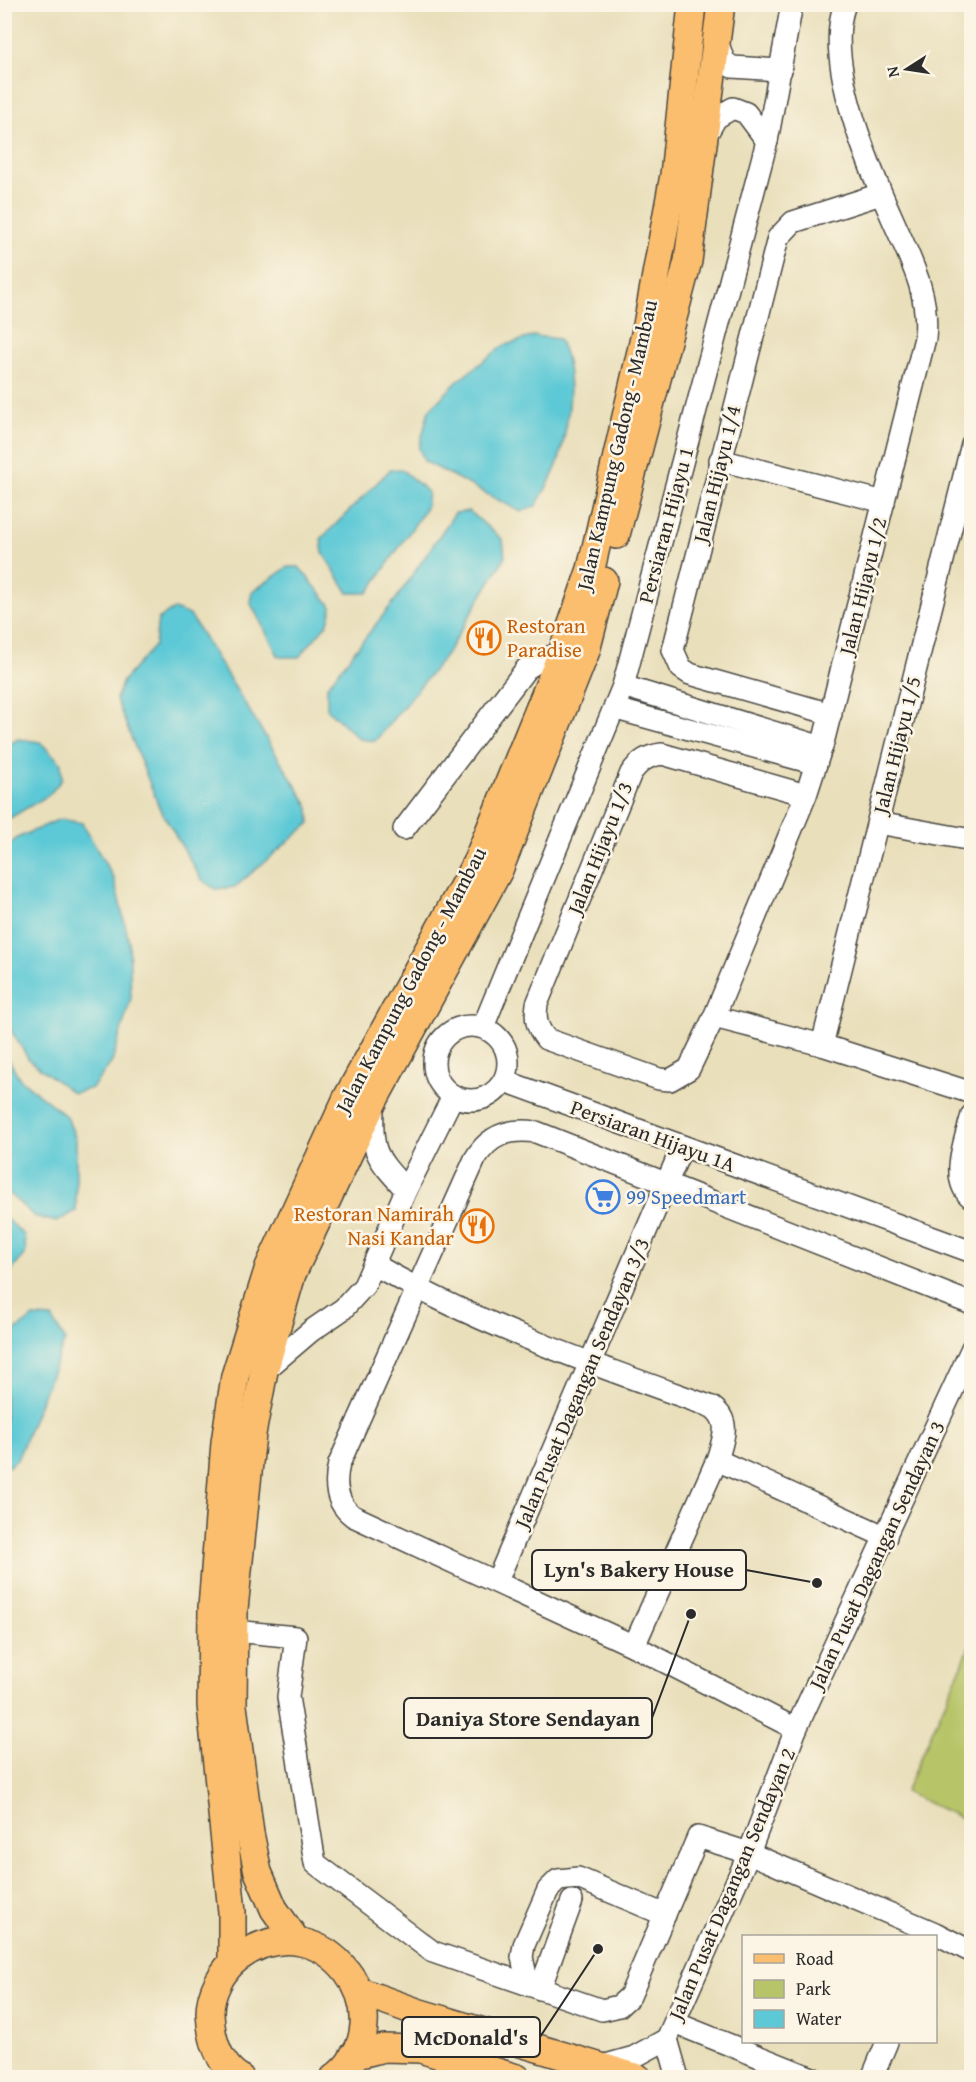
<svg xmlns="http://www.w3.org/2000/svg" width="976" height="2082" viewBox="0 0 976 2082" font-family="'Gentium Book Plus',serif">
  <rect width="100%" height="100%" fill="#fcf5e5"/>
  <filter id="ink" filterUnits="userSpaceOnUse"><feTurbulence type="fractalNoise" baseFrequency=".0167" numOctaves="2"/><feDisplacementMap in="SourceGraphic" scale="12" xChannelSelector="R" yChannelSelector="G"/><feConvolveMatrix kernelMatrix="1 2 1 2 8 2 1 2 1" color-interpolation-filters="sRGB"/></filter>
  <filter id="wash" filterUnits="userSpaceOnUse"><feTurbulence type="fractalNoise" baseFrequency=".008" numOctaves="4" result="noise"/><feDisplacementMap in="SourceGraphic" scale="24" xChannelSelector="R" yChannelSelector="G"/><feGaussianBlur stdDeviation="1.35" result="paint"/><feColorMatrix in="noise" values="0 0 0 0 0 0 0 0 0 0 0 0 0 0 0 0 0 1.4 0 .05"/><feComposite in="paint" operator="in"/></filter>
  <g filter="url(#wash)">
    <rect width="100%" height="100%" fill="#e9dfbb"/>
    <!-- green -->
    <path fill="#b7c467" stroke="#717849" stroke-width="1.5" d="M971 1644V1823L905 1792Z"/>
    <!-- water -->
    <g fill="#5dc9d6" stroke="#447a80" stroke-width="1.5">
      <path d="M534 336 559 339C577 373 569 419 560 456 556 473 544 491 536 506L521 512 424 461 419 448 429 410 459 380 503 346Z"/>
      <path d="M401 469 428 492 426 508 368 593H348L323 553 321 539 390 470Z"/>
      <path d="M469 511 503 540 505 557 446 655 375 741 359 739 327 709V686L396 599 455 513Z"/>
      <path d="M288 567H299L332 607 328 623 299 657H279L250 602 252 592Z"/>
      <path d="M174 609 190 615 309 807 310 823 235 887 215 889 201 879 159 807 116 699 123 681 155 645 158 619Z"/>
      <path d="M18 739 40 742 61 763 62 779 49 795 5 821V747Z"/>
      <path d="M60 819 82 823 114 879 129 941 131 998 112 1062 92 1088 73 1093 30 1061 5 1021V849L17 838Z"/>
      <path d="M5 1053 20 1079 67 1117 76 1140V1211L56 1222 34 1216 5 1190Z"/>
      <path d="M5 1217 24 1235 26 1252 5 1280Z"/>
      <path d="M34 1317 52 1318 65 1340 17 1460 5 1469V1338Z"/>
    </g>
  </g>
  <g filter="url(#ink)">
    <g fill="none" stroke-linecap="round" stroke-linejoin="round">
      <defs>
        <g id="minor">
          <path d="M716 38 724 61 732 67 781 70"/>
          <path d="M705 137 716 118 733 108 746 113 767 141"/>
          <path d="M720 460 884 502"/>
          <path d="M623 686 822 747"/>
          <path d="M616 709 816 764"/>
          <path d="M831 714 690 674 681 668 673 650 778 238 793 222 881 194"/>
          <path d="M806 795 662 754C647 756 640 761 631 773L537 1004C535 1019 536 1026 546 1039L659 1079 670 1080 689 1069 714 1017 806 795 824 739 925 338C930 294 910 259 893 220 869 167 823 60 845 4"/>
          <path d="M878 823 972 840"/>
          <path d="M404 829 526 669 540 660 562 653"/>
          <path d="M714 1017 822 1045 972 1093"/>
          <circle cx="471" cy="1063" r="37"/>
          <path d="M483 1027 623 686 767 141 792 4"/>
          <path d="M822 1045 972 444"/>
          <path d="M505 1081 972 1252"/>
          <path d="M373 1109C371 1154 377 1158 406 1190"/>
          <path d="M972 1115C966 1138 948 1180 972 1198"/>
          <path d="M375 1265C480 1326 598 1366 712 1407 732 1421 723 1439 717 1460L634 1646"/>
          <path d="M264 1371 311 1331 343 1309 364 1286 406 1190 453 1096"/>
          <path d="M717 1460 886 1537"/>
          <path d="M497 1581 682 1147"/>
          <path d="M234 1631 296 1637 288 1697 315 1863 433 1952 602 2010 619 2006 630 1996 698 1837 749 1853 935 1933 972 1952"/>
          <path d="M796 1729 634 1646 353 1516C336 1503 334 1484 339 1464L475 1159C489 1135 509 1128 536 1132L972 1304"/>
          <path d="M528 1985 522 1957 524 1945 548 1890 558 1880 578 1878 665 1915"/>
          <path d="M540 1989 572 1901"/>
          <path d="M675 2023 812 2078"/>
          <path d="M667 2039 749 1853 796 1729 972 1348"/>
          <path d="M667 2039 678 2078"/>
          <path d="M602 2066 634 2057 667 2039"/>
          <path d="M872 2078 887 2042"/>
        </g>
        <g id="major">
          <path d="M616 535 688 261 721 4"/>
          <path d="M296 1940 274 1909 258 1872 250 1833 233 1706 234 1609 252 1434 264 1371 292 1274 374 1100 499 870 586 651 604 581"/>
          <path d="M232 1962V1912L211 1705 212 1608 225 1442 235 1376 269 1267 347 1098 477 861 562 653 591 569 647 325 674 175 692 4"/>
          <path d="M359 1991 417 2012 638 2078"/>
          <path d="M353 2056 384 2048 420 2049 517 2078"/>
          <path d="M240 2078C218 2064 211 2037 210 2013 210 1993 222 1970 238 1958 324 1895 412 2019 334 2078"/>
        </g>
      </defs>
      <!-- minor casing -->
      <use href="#minor" stroke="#484641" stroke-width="24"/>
      <!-- major casing -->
      <use href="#major" stroke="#484641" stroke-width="30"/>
      <!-- minor -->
      <use href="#minor" stroke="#fff" stroke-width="21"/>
      <!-- major -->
      <use href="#major" stroke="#fbbe6e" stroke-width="27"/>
    </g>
  </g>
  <!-- icons -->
  <defs>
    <symbol id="restaurant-ring" viewBox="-11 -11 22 22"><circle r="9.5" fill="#fcf5e5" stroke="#e8710a" stroke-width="1.5"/><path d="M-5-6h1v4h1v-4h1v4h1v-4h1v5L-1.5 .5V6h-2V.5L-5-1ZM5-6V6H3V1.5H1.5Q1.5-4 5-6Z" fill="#e8710a"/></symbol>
    <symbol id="supermarket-ring" viewBox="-11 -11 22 22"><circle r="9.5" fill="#fcf5e5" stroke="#3f7fe0" stroke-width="1.5"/><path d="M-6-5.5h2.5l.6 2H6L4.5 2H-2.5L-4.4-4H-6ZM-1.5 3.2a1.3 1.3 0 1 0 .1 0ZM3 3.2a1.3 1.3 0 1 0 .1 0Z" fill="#3f7fe0"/></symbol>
  </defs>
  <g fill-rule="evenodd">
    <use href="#restaurant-ring" x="465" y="619" width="38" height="38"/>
    <use href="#supermarket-ring" x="584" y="1178" width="38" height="38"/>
    <use href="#restaurant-ring" x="458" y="1207" width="38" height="38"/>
  </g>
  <g text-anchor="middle" stroke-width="5" stroke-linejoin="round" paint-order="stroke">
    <!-- street labels -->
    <g font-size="21" fill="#2b2b2b" stroke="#fcf5e5">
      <text transform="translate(617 445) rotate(-77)" y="7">Jalan Kampung Gadong - Mambau</text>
      <text transform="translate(717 474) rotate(-76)" y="7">Jalan Hijayu 1/4</text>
      <text transform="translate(666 525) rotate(-75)" y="7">Persiaran Hijayu 1</text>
      <text transform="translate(863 586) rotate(-76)" y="7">Jalan Hijayu 1/2</text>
      <text transform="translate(897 745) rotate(-76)" y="7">Jalan Hijayu 1/5</text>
      <text transform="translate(600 848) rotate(-68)" y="7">Jalan Hijayu 1/3</text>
      <text transform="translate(411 980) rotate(-62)" y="7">Jalan Kampung Gadong - Mambau</text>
      <text transform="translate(653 1136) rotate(20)" y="7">Persiaran Hijayu 1A</text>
      <text transform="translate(582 1383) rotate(-67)" y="7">Jalan Pusat Dagangan Sendayan 3/3</text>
      <text transform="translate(877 1555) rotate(-65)" y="7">Jalan Pusat Dagangan Sendayan 3</text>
      <text transform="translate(732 1884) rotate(-67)" y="7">Jalan Pusat Dagangan Sendayan 2</text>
    </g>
    <!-- food labels -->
    <g font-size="21" fill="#c56008" stroke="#fcf5e5" text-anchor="start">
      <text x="507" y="633">Restoran<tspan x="507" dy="24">Paradise</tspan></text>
      <text x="454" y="1221" text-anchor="end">Restoran Namirah<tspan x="454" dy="24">Nasi Kandar</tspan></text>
    </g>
    <!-- shop labels -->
    <g font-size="21" fill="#366cbe" stroke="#fcf5e5" text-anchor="start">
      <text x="626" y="1204">99 Speedmart</text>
    </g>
  </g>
  <!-- callouts -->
  <path fill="none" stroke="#2b2b2b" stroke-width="2" d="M817 1583L746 1570M691 1614L652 1718M598 1949L540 2037"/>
  <g fill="#2b2b2b" stroke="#fcf5e5" stroke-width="2">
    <circle cx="817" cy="1583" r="6"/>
    <circle cx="691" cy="1614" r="6"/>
    <circle cx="598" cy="1949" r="6"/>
  </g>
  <g fill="#fcf5e5" stroke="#2b2b2b" stroke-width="2">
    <rect x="532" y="1550" width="214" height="40" rx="6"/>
    <rect x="404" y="1698" width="248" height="40" rx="6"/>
    <rect x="402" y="2017" width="138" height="40" rx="6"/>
  </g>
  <g font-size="22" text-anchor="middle" font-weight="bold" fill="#2b2b2b">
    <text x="639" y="1577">Lyn's Bakery House</text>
    <text x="528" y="1726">Daniya Store Sendayan</text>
    <text x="471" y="2045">McDonald's</text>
  </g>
  <!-- margin -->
  <rect width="976" height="2082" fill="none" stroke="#fcf5e5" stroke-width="24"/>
  <!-- legend -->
  <rect x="742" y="1935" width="195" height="108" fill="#fcf5e5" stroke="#a8a49b" stroke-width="1.5"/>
  <rect x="754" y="1954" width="30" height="9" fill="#fbbe6e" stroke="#a8a49b" stroke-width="1.5"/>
  <text x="796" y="1965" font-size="18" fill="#2b2b2b">Road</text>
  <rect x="754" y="1980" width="30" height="18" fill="#b7c467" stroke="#a8a49b" stroke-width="1.5"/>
  <text x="796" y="1995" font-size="18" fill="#2b2b2b">Park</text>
  <rect x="754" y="2010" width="30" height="18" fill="#5dc9d6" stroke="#a8a49b" stroke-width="1.5"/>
  <text x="796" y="2025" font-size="18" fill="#2b2b2b">Water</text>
  <!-- north arrow -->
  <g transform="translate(907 69) rotate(258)" stroke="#fcf5e5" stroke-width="4.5" paint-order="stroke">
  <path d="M0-4.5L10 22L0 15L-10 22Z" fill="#2b2b2b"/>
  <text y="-9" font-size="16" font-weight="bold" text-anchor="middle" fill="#2b2b2b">N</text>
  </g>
</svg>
